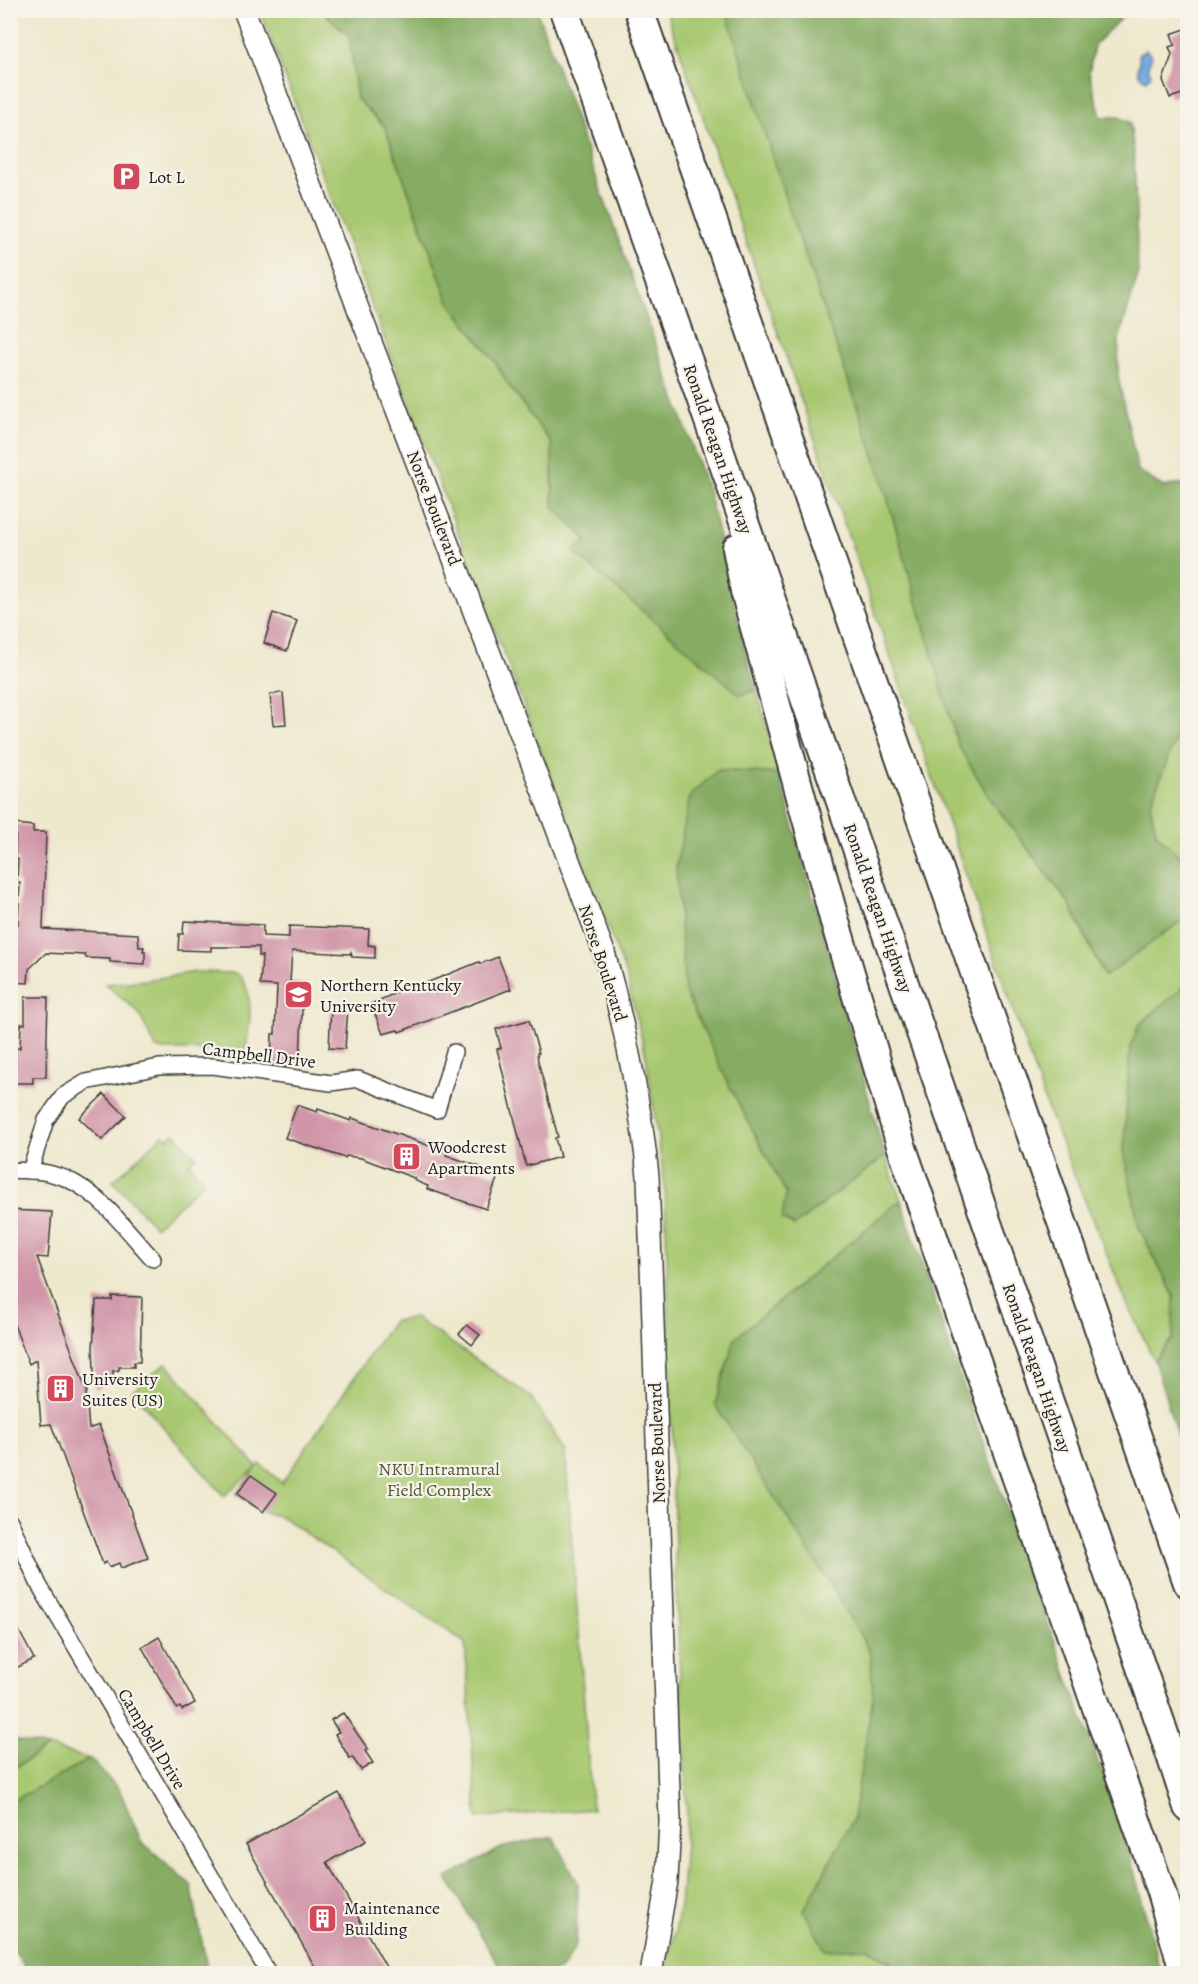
<svg xmlns="http://www.w3.org/2000/svg" width="1198" height="1984" viewBox="0 0 1198 1984" font-family="Alegreya,serif">
  <rect width="100%" height="100%" fill="#f7f3e8"/>
  <filter id="ink" filterUnits="userSpaceOnUse"><feTurbulence type="fractalNoise" baseFrequency=".0167" numOctaves="2"/><feDisplacementMap in="SourceGraphic" scale="12" xChannelSelector="R" yChannelSelector="G"/><feConvolveMatrix kernelMatrix="1 2 1 2 8 2 1 2 1" color-interpolation-filters="sRGB"/></filter>
  <filter id="wash" filterUnits="userSpaceOnUse"><feTurbulence type="fractalNoise" baseFrequency=".008" numOctaves="4" result="noise"/><feDisplacementMap in="SourceGraphic" scale="24" xChannelSelector="R" yChannelSelector="G"/><feGaussianBlur stdDeviation="1.35" result="paint"/><feColorMatrix in="noise" values="0 0 0 0 0 0 0 0 0 0 0 0 0 0 0 0 0 1.4 0 .05"/><feComposite in="paint" operator="in"/></filter>
  <g filter="url(#wash)">
    <rect width="100%" height="100%" fill="#eee8cd"/>
    <!-- green -->
    <g fill="#a7c870" stroke="#627246" stroke-width="1.5">
      <path d="M260 11H322L349 35 357 99 385 127 449 302 496 363 507 383 552 444 553 506 587 540 575 552 757 690 779 774 718 770 730 1087 786 1193 794 1226 885 1156 901 1200 735 1338 830 1584 870 1652 873 1697 853 1819 804 1910 825 1950 868 1948 891 1963V1973H666L680 1907 687 1817 676 1590 665 1188 646 1056 626 975Z"/>
      <path d="M666 11H726L786 200 880 472 958 745 991 800 1069 903 1104 976 1187 916V984L1139 1025 1130 1048 1124 1152 1139 1227 1174 1296 1173 1338 1154 1360 1127 1304 1049 1113Z"/>
      <path d="M1187 720V864L1156 833 1150 805 1171 750Z"/>
      <path d="M196 972 236 973C256 988 250 1029 245 1051L241 1054 218 1050H162L156 1048 138 1012 105 984 147 980Z"/>
      <path d="M174 1133 196 1157 189 1163 205 1181 155 1227 113 1181 163 1135 168 1139Z"/>
      <path d="M415 1318 531 1397 565 1450 592 1809 477 1818 465 1643 282 1517 263 1512 236 1494 257 1467 224 1496 132 1391 166 1363 257 1467 260 1464 282 1483 393 1321Z"/>
      <path d="M48 1747 90 1759 11 1802V1770Z"/>
    </g>
    <!-- forest -->
    <g fill="#85ac62" stroke="#50643f" stroke-width="1.5">
      <path d="M322 11H537L708 491 749 665 757 690 740 695 574 552 587 540 553 506 552 444 507 383 496 363 449 302 385 127 357 99 349 35Z"/>
      <path d="M726 11H1128L1094 45 1089 73 1101 117H1118L1130 122 1134 152 1138 275 1119 339 1118 377 1138 471 1163 487 1187 483V720L1171 750 1150 805 1156 833 1187 864 1188 916 1105 976 1069 903 991 800 958 745 880 472 786 200Z"/>
      <path d="M718 770 779 774 885 1156 794 1226 782 1219 786 1193 730 1087 685 992 676 867 690 796Z"/>
      <path d="M1187 984V1467L1154 1360 1173 1338 1174 1296 1139 1227 1124 1152 1130 1048 1139 1025Z"/>
      <path d="M901 1200 969 1404 1124 1833 1161 1973H891V1963L868 1948 825 1950 804 1910 853 1819 873 1697 870 1652 830 1584 715 1405 735 1338Z"/>
      <path d="M11 1739 48 1747 11 1770Z"/>
      <path d="M90 1759 120 1791 141 1841 191 1885 208 1973H29L11 1946V1802Z"/>
      <path d="M553 1836 578 1883 576 1945 561 1970 542 1973H503L447 1878 501 1848Z"/>
    </g>
    <!-- water -->
    <path fill="#74a9e1" stroke="#48627e" stroke-width="1.5" d="M1146 50 1152 56 1148 66 1151 75 1146 80C1132 72 1141 66 1139 54Z"/>
    <g id="blocks">
      <!-- building -->
      <g fill="#d095a8">
        <path d="M1188 28V92L1170 98 1163 80 1172 55 1169 47 1175 45 1171 34Z"/>
        <path d="M273 613 297 621 287 651 264 643Z"/>
        <path d="M283 693 286 724 273 725 270 694Z"/>
        <path d="M16 824 33 826V832H46L43 929 138 934 139 947H144L143 951H145V964L110 962V959L86 958 85 955 46 953 29 969 28 983 10 982V931L18 924 20 883H17L18 859H15Z"/>
        <path d="M184 921 263 925V936L289 937V926L369 929 368 945 375 946V958L352 957 351 952 350 954 292 951 290 982 303 983 300 1063 287 1062V1067L271 1064 272 1034H275L277 986 260 985 262 956H259V947H211V951L178 950 179 934H183Z"/>
        <path d="M498 957 511 989 399 1032 398 1030 383 1034 371 1004 398 992 406 991 479 962 480 964Z"/>
        <path d="M25 997H48L46 1077H33V1083H15L16 1048H20L21 1024H25Z"/>
        <path d="M331 1006 348 1007 345 1049 329 1048Z"/>
        <path d="M529 1020 539 1053H537L538 1061 558 1137 555 1138 560 1157 526 1166 497 1049 501 1048 496 1029Z"/>
        <path d="M104 1094 126 1116 102 1140 79 1118Z"/>
        <path d="M297 1105 317 1112 318 1109 351 1121 352 1118 402 1136 447 1152 446 1155 480 1167 479 1169 498 1176 486 1209 427 1189 428 1186 420 1183 414 1179V1178L385 1167 361 1158 346 1156 345 1158 285 1138Z"/>
        <path d="M10 1210 52 1212 48 1258 37 1257 87 1392 86 1393 89 1429 99 1425 148 1558 121 1568 119 1563 109 1567 106 1562 103 1564 51 1424 41 1425 36 1360 29 1364 10 1314Z"/>
        <path d="M112 1296 142 1297 140 1362H134V1367H119V1370L113 1371V1381L95 1389 93 1349 96 1300H112Z"/>
        <path d="M467 1325 480 1335 472 1345 459 1334Z"/>
        <path d="M251 1475 277 1493 263 1512 237 1494Z"/>
        <path d="M10 1614 34 1659 10 1671Z"/>
        <path d="M159 1637 195 1703 182 1710 180 1707 177 1709 142 1647Z"/>
        <path d="M343 1713 368 1749 365 1751 373 1763 361 1770 352 1757 350 1759 335 1734 339 1732 331 1720Z"/>
        <path d="M339 1793 366 1841 327 1862 390 1974H319L246 1844Z"/>
      </g>
    </g>
  </g>
  <g filter="url(#ink)">
    <use href="#blocks" fill-opacity="0" stroke="#3c3b37" stroke-width="1.5"/>
    <g fill="none" stroke-linecap="round" stroke-linejoin="round">
      <defs>
        <g id="street">
          <path d="M10 1170C24 1171 39 1170 52 1174 95 1184 124 1228 153 1259"/>
          <path d="M30 1171 46 1120 63 1096 86 1082 159 1067 213 1066 331 1083 358 1079 437 1110 454 1052"/>
          <path d="M10 1521 39 1585 52 1607 269 1974"/>
        </g>
        <path id="secondary" d="M244 10 604 952C625 1027 640 1098 648 1176L670 1821 667 1881 651 1974"/>
        <g id="highway">
          <path d="M564 10 701 398 1160 1722 1188 1807"/>
          <path d="M639 10 1188 1583"/>
          <path d="M737 548 745 591 835 922 901 1145 1161 1892 1185 1974"/>
        </g>
      </defs>
      <!-- street casing -->
      <use href="#street" stroke="#3c3b37" stroke-width="18"/>
      <!-- secondary casing -->
      <use href="#secondary" stroke="#3c3b37" stroke-width="24"/>
      <!-- highway casing -->
      <use href="#highway" stroke="#3c3b37" stroke-width="32"/>
      <!-- street -->
      <use href="#street" stroke="#fff" stroke-width="15"/>
      <!-- secondary -->
      <use href="#secondary" stroke="#fff" stroke-width="21"/>
      <!-- highway -->
      <use href="#highway" stroke="#fff" stroke-width="28"/>
    </g>
  </g>
  <!-- icons -->
  <defs>
    <symbol id="parking-square" viewBox="-11 -11 22 22"><rect x="-9" y="-9" width="18" height="18" rx="4" fill="#d1495b" stroke="#f7f3e8"/><path d="M-3.5-5.5H1a3.5 3.5 0 0 1 0 7H-1V5.5H-3.5ZM-1-3.4V-.6H.8a1.4 1.4 0 0 0 0-2.8Z" fill="#fff"/></symbol>
    <symbol id="university-square" viewBox="-11 -11 22 22"><rect x="-9" y="-9" width="18" height="18" rx="4" fill="#d1495b" stroke="#f7f3e8"/><path d="M0-5L7-2L0 1L-7-2ZM-4 1L0 2.5L4 1V4Q0 6-4 4Z" fill="#fff"/></symbol>
    <symbol id="building-square" viewBox="-11 -11 22 22"><rect x="-9" y="-9" width="18" height="18" rx="4" fill="#d1495b" stroke="#f7f3e8"/><path d="M-4-6H4V6H1V3H-1V6H-4ZM-2.5-4.3h1.7v1.8h-1.7ZM.8-4.3h1.7v1.8H.8ZM-2.5-1h1.7V.8h-1.7ZM.8-1h1.7V.8H.8Z" fill="#fff"/></symbol>
  </defs>
  <g fill-rule="evenodd">
    <use href="#parking-square" x="110" y="160" width="33" height="33"/>
    <use href="#university-square" x="282" y="978" width="33" height="33"/>
    <use href="#building-square" x="390" y="1140" width="33" height="33"/>
    <use href="#building-square" x="44" y="1372" width="33" height="33"/>
    <use href="#building-square" x="306" y="1902" width="33" height="33"/>
  </g>
  <g text-anchor="middle" stroke-width="4.5" stroke-linejoin="round" paint-order="stroke">
    <!-- poi labels -->
    <g font-size="18" fill="#1c1c1c" stroke="#f7f3e8" text-anchor="start">
      <text x="148" y="183">Lot L</text>
      <text x="320" y="991">Northern Kentucky<tspan x="320" dy="21">University</tspan></text>
      <text x="428" y="1153">Woodcrest<tspan x="428" dy="21">Apartments</tspan></text>
      <text x="82" y="1385">University<tspan x="82" dy="21">Suites (US)</tspan></text>
      <text x="344" y="1914">Maintenance<tspan x="344" dy="21">Building</tspan></text>
    </g>
    <!-- street labels -->
    <g font-size="18" fill="#1c1c1c" stroke="#f7f3e8">
      <text transform="translate(718 449) rotate(71)" y="6">Ronald Reagan Highway</text>
      <text transform="translate(434 508) rotate(69)" y="6">Norse Boulevard</text>
      <text transform="translate(878 908) rotate(71)" y="6">Ronald Reagan Highway</text>
      <text transform="translate(603 963) rotate(72)" y="6">Norse Boulevard</text>
      <text transform="translate(259 1055) rotate(7)" y="6">Campbell Drive</text>
      <text transform="translate(1037 1368) rotate(71)" y="6">Ronald Reagan Highway</text>
      <text transform="translate(657 1443) rotate(-92)" y="6">Norse Boulevard</text>
      <text transform="translate(152 1739) rotate(59)" y="6">Campbell Drive</text>
    </g>
    <!-- park labels -->
    <g font-size="18" fill="#4d5839" stroke="#f7f3e8">
      <text x="439" y="1475">NKU Intramural<tspan x="439" dy="21">Field Complex</tspan></text>
    </g>
  </g>
  <!-- margin -->
  <rect width="1198" height="1984" fill="none" stroke="#f7f3e8" stroke-width="36"/>
</svg>
